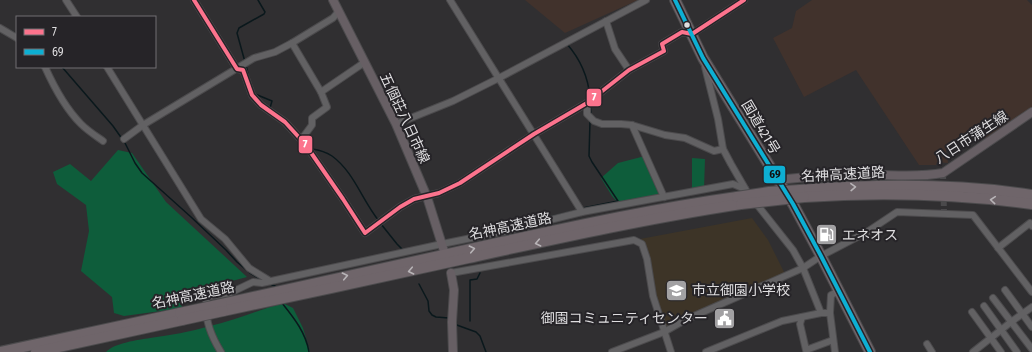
<svg xmlns="http://www.w3.org/2000/svg" width="1032" height="352" viewBox="0 0 1032 352" font-family="'Fira Sans Condensed','Noto Sans JP',sans-serif">
  <rect width="100%" height="100%" fill="#302f31"/>
  <!-- industrial -->
  <g fill="#41322c">
    <path d="M525 0H638L565 33Z"/>
    <path d="M812 0H1027L1032 5V112L989 143 983 137 971 143 967 137 946 150 948 163 937 162 936 165H919L856 70 804 97 773 38 792 28 796 11Z"/>
  </g>
  <!-- education -->
  <path fill="#3d3427" d="M752 218 768 240 785 274 665 328 655 297 643 244 640 239Z"/>
  <!-- green -->
  <g fill="#0e5d3b">
    <path d="M118 150 132 153 166 202 247 277 205 288 176 297 183 308 124 316 114 313 112 297 81 271 89 231 86 205 57 184 53 172 70 164 91 181Z"/>
    <path d="M645 156 664 197 620 205 612 196 601 178 618 163Z"/>
    <path d="M692 158 705 159 704 189 692 192Z"/>
    <path d="M283 303 293 308 303 328 310 352H106C114 343 138 340 150 338 170 335 190 332 210 326 235 320 259 310 283 303Z"/>
  </g>
  <g fill="none" stroke-linecap="round" stroke-linejoin="round">
    <!-- stream -->
    <g stroke="#0a181c" stroke-width="1.5">
      <path d="M9 30 17 34"/>
      <path d="M567 44C581 60 588 76 590 97"/>
      <path d="M245 62 237 33 239 28 264 14 265 12 258 0"/>
      <path d="M246 65 249 79"/>
      <path d="M62 67 113 126 125 143 135 163 142 173 191 217 226 250 237 262 250 273 263 281"/>
      <path d="M254 92 255 94 272 101 270 108"/>
      <path d="M590 102 591 115"/>
      <path d="M312 149C319 150 326 152 332 156 354 172 362 200 379 221"/>
      <path d="M583 208 618 201 592 162 589 156 590 121"/>
      <path d="M381 224 397 244 403 250"/>
      <path d="M486 232 578 210"/>
      <path d="M270 284 275 286 276 289"/>
      <path d="M419 284 428 301 429 311 432 315 436 317 449 318"/>
      <path d="M282 303C294 318 306 333 309 352"/>
      <path d="M470 321V280L477 279 480 273"/>
      <path d="M454 324 476 332 480 336 486 352"/>
    </g>
    <!-- minor-tunnel -->
    <path stroke="#4a494b" stroke-width="6" stroke-dasharray="6 3" stroke-linecap="butt" d="M943 173 944 213"/>
    <defs>
      <g id="minor">
        <path d="M66 0 77 17"/>
        <path d="M194 0 237 69 243 70 252 95 261 105 285 122 305 144 343 199 365 233 400 207 414 199 439 193 460 183 534 134 587 103 629 70 664 51 662 44 682 32 692 34 744 0"/>
        <path d="M450 0 582 212"/>
        <path d="M606 21 615 49 629 70"/>
        <path d="M0 28 17 38"/>
        <path d="M292 43 321 92 327 107 312 118V125L301 140"/>
        <path d="M45 67C54 87 65 108 81 124 88 131 96 136 103 141"/>
        <path d="M107 67 201 219 225 239 249 268 270 281"/>
        <path d="M705 67 718 119 723 149 731 164 746 190"/>
        <path d="M321 92 365 62"/>
        <path d="M587 103V114L594 121 602 124H621L632 125 665 135 685 138 714 151 723 149"/>
        <path d="M396 124 453 101 499 78 646 0"/>
        <path d="M632 125 664 197"/>
        <path d="M124 139 143 125 254 58 275 52 292 43 333 18 339 11"/>
        <path d="M755 202 793 250 803 268 821 313"/>
        <path d="M998 248 1030 223 1032 226"/>
        <path d="M451 273 634 240 642 244 647 259 653 296 671 352"/>
        <path d="M1005 290 1032 327"/>
        <path d="M993 298 1032 349"/>
        <path d="M984 306 1017 352"/>
        <path d="M972 312 1001 352"/>
        <path d="M802 317 800 324 806 350 833 340"/>
        <path d="M927 344 932 352"/>
        <path d="M221 352C211 336 203 317 207 297L230 293 253 282 262 283 442 244 506 231 582 212 733 184 745 189"/>
        <path d="M612 352 664 332 685 320 803 268 821 256 867 232 897 212 973 215 1032 292"/>
        <path d="M706 352 782 321 821 313H830"/>
        <path d="M835 352 830 313 831 295 839 291"/>
        <path d="M973 352 1011 322 1032 307"/>
      </g>
      <g id="major">
        <path d="M333 0 396 124 427 197 444 251"/>
        <path d="M777 180C805 177 833 175 860 175 888 174 916 178 943 173L1032 112"/>
        <path d="M451 273 454 290 452 322 453 352"/>
      </g>
      <g id="highway">
        <path d="M675 0 703 58 793 204 821 256 870 352"/>
        <path d="M800 190C878 184 955 183 1032 195"/>
        <path d="M804 197C880 192 957 194 1032 204"/>
        <path d="M222 304C316 283 409 262 502 242 580 225 658 208 737 197"/>
        <path d="M223 311C305 294 386 276 468 258 559 238 649 218 741 204"/>
        <path d="M0 352 180 313"/>
        <path d="M36 352 182 320"/>
      </g>
    </defs>
    <!-- minor casing -->
    <use href="#minor" stroke="#4c4b4d" stroke-width="8"/>
    <!-- major casing -->
    <use href="#major" stroke="#4c4b4d" stroke-width="10"/>
    <!-- highway casing -->
    <use href="#highway" stroke="#4c4b4d" stroke-width="12"/>
    <!-- minor -->
    <use href="#minor" stroke="#626163" stroke-width="6"/>
    <!-- major -->
    <use href="#major" stroke="#675f64" stroke-width="8"/>
    <!-- highway -->
    <use href="#highway" stroke="#6f656a" stroke-width="10"/>
    <defs>
      <g id="highway-bridge">
        <path d="M737 197 769 192 800 190"/>
        <path d="M741 204 804 197"/>
        <path d="M180 313 222 304"/>
        <path d="M182 320 223 311"/>
      </g>
    </defs>
    <!-- highway-bridge casing -->
    <use href="#highway-bridge" stroke="#4c4b4d" stroke-width="12" stroke-linecap="butt"/>
    <!-- highway-bridge -->
    <use href="#highway-bridge" stroke="#6f656a" stroke-width="10"/>
    <defs>
      <path id="bus-1" d="M194 0 237 69 243 70 252 95 261 105 285 122 305 144 343 199 365 233 400 207 414 199 439 193 460 183 534 134 587 103 629 70 664 51 662 44 682 32 692 34 744 0"/>
      <path id="bus-2" d="M675 0 703 58 793 204 821 256 870 352"/>
    </defs>
    <!-- bus-1 casing -->
    <use href="#bus-1" stroke="#262428" stroke-width="7"/>
    <!-- bus-2 casing -->
    <use href="#bus-2" stroke="#262428" stroke-width="7"/>
    <!-- bus-1 -->
    <use href="#bus-1" stroke="#fc738d" stroke-width="4"/>
    <!-- bus-2 -->
    <use href="#bus-2" stroke="#0dafd3" stroke-width="4"/>
  </g>
  <!-- one-way arrows -->
  <defs><path id="oneway-chevron" d="M-2-3.5L2.5 0L-2 3.5" fill="none" stroke-width="1.6" stroke-linecap="round" stroke-linejoin="round"/></defs>
  <g stroke="#b8b4b7">
    <use href="#oneway-chevron" transform="translate(853 187) rotate(-2)"/>
    <use href="#oneway-chevron" transform="translate(993 200) rotate(-175)"/>
    <use href="#oneway-chevron" transform="translate(538 243) rotate(168)"/>
    <use href="#oneway-chevron" transform="translate(472 249) rotate(-12)"/>
    <use href="#oneway-chevron" transform="translate(411 271) rotate(168)"/>
    <use href="#oneway-chevron" transform="translate(345 276) rotate(-12)"/>
  </g>
  <!-- icons -->
  <defs>
    <symbol id="fuel-square" viewBox="-11 -11 22 22"><rect x="-9" y="-9" width="18" height="18" rx="4" fill="#a2a1a3" stroke="#262428"/><path d="M-5.5-6h7V0h2V4h1.3V-2.5L3-4.5l.8-.8L6-3V5H2.5V1h-1V6h-7ZM-4.2-4.7v3.2H.2V-4.7Z" fill="#fff"/></symbol>
    <symbol id="school-square" viewBox="-11 -11 22 22"><rect x="-9" y="-9" width="18" height="18" rx="4" fill="#a2a1a3" stroke="#262428"/><path d="M0-5L7-2L0 1L-7-2ZM-4 1L0 2.5L4 1V4Q0 6-4 4Z" fill="#fff"/></symbol>
    <symbol id="civic-square" viewBox="-11 -11 22 22"><rect x="-9" y="-9" width="18" height="18" rx="4" fill="#a2a1a3" stroke="#262428"/><path d="M-.6-6.5H3V-4.5H.6V-3L4-1V1h2V6H-6V1h2V-1L-.6-3ZM-1.2 2.5V6h2.4V2.5Z" fill="#fff"/></symbol>
  </defs>
  <g fill-rule="evenodd">
    <use href="#fuel-square" x="814" y="222" width="25" height="25"/>
    <use href="#school-square" x="664" y="278" width="25" height="25"/>
    <use href="#civic-square" x="712" y="306" width="25" height="25"/>
  </g>
  <!-- markers -->
  <circle fill="#dfdee0" stroke="#262428" stroke-width="1.5" cx="687" cy="25" r="3.5"/>
  <g text-anchor="middle" stroke-width="4" stroke-linejoin="round" paint-order="stroke">
    <!-- street labels -->
    <g font-size="14" fill="#dfdee0" stroke="#262428">
      <text transform="translate(405 118) rotate(65)" y="5">五個荘八日市線</text>
      <text transform="translate(761 127) rotate(59)" y="5">国道421号</text>
      <text transform="translate(971 137) rotate(-33)" y="5">八日市蒲生線</text>
      <text transform="translate(843 174) rotate(-3)" y="5">名神高速道路</text>
      <text transform="translate(510 226) rotate(-12)" y="5">名神高速道路</text>
      <text transform="translate(193 295) rotate(-12)" y="5">名神高速道路</text>
    </g>
    <!-- poi labels -->
    <g font-size="14" fill="#dfdee0" stroke="#262428" text-anchor="start">
      <text x="842" y="240">エネオス</text>
      <text x="692" y="295">市立御園小学校</text>
      <text x="708" y="323" text-anchor="end">御園コミュニティセンター</text>
    </g>
  </g>
  <g stroke="#262428" stroke-width="1.5">
    <rect x="586" y="88" width="16" height="19" rx="4" fill="#fc738d"/>
    <rect x="298" y="135" width="15" height="19" rx="4" fill="#fc738d"/>
    <rect x="763" y="165" width="23" height="19" rx="4" fill="#0dafd3"/>
  </g>
  <g font-size="11" text-anchor="middle" font-weight="bold" fill="#fff">
    <text x="594" y="101">7</text>
    <text x="305" y="148">7</text>
  </g>
  <g font-size="11" text-anchor="middle" font-weight="bold" fill="#111">
    <text x="775" y="178">69</text>
  </g>
  <!-- legend -->
  <rect x="16" y="16" width="140" height="52" fill="#262428" stroke="#706e72"/>
  <rect x="24" y="29" width="20" height="6" fill="#fc738d" stroke="#706e72"/>
  <text x="52" y="36" font-size="12" fill="#dfdee0">7</text>
  <rect x="24" y="49" width="20" height="6" fill="#0dafd3" stroke="#706e72"/>
  <text x="52" y="56" font-size="12" fill="#dfdee0">69</text>
</svg>
